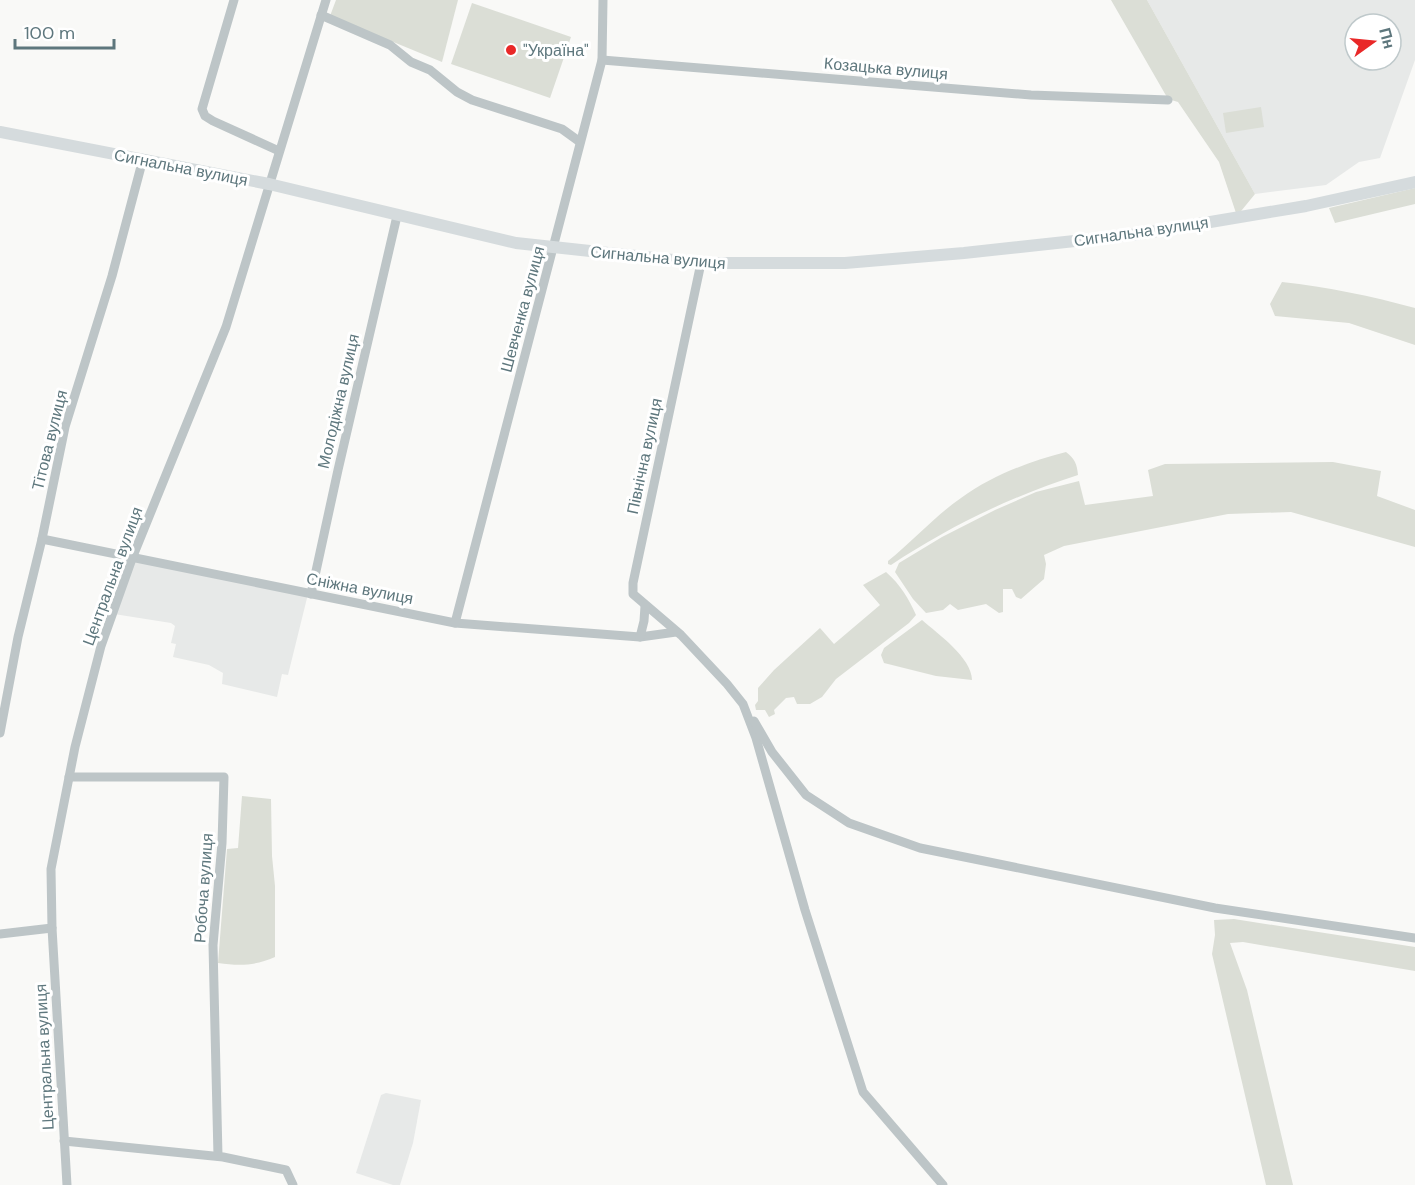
<svg xmlns="http://www.w3.org/2000/svg" width="1415" height="1185" viewBox="0 0 1415 1185" font-family="'DM Sans',sans-serif">
  <rect width="100%" height="100%" fill="#f9f9f7"/>
  <!-- built -->
  <g fill="#e7e9e8" fill-rule="evenodd">
    <path d="M1147 0H1415V60L1380 158 1359 162 1326 185 1255 194ZM1355 24H1391V60H1355Z"/>
    <path d="M134 557 308 594 288 675 282 674 277 697 222 684 223 673 209 665 173 657 176 644 171 643 175 626 171 623 114 614Z"/>
    <path d="M386 1093 421 1100 413 1143 400 1185H393L356 1173 381 1095Z"/>
  </g>
  <!-- green -->
  <g fill="#dbded6">
    <path d="M336 0H458L442 62 330 16Z"/>
    <path d="M1111 0H1147L1255 194 1237 216 1219 162 1178 102 1168 99Z"/>
    <path d="M472 3 571 37 550 98 451 64Z"/>
    <path d="M1261 107 1264 127 1226 133 1223 113Z"/>
    <path d="M1415 188V204L1335 223 1329 208Z"/>
    <path d="M1282 282C1328 287 1371 296 1415 308V345L1349 323 1275 316 1270 304Z"/>
    <path d="M1066 452C1075 459 1077 464 1078 475 1012 496 948 527 891 565L888 564V561C913 541 935 516 961 498 993 475 1028 462 1066 452Z"/>
    <path d="M1333 462 1381 471 1377 496 1415 510V547L1291 512 1228 514 1064 546 1044 555 1046 564 1044 579 1021 599 1016 597 1012 589H1003V612L999 613 986 604 958 610 950 604 943 610 926 613 913 599 895 572 899 563 942 537 995 510 1036 492 1079 481 1085 505 1153 496 1148 470 1165 464Z"/>
    <path d="M886 572C900 584 909 599 916 615L909 623 836 679 822 697 810 704H797L794 697 786 698 774 710 775 714 769 717 765 710H756L755 705 758 701V688L774 670 820 628 834 644 880 605 863 585Z"/>
    <path d="M922 620C938 634 972 658 972 680L936 676 884 663 881 655 884 648Z"/>
    <path d="M242 796 271 799 272 856 275 886V957C255 966 239 966 218 963L227 849 238 848Z"/>
    <path d="M1234 919 1415 947V971L1243 942 1230 943 1247 990 1293 1185H1266L1212 954 1215 935 1214 920Z"/>
  </g>
  <g fill="none" stroke-linecap="round" stroke-linejoin="round">
    <!-- minor -->
    <g stroke="#bdc5c7" stroke-width="9">
      <path d="M234 0 202 109 205 116 213 121 279 151"/>
      <path d="M321 15 390 45 411 62 430 70 457 92 472 100 562 129 580 142"/>
      <path d="M602 60 1031 95 1168 100"/>
      <path d="M701 263 633 583V594L681 635 727 684 743 704 756 738 805 910 863 1092 943 1185"/>
      <path d="M42 539 455 623 640 637 676 632"/>
      <path d="M311 594 338 470 397 216"/>
      <path d="M455 623 602 60 603 0"/>
      <path d="M640 637 644 621 645 606"/>
      <path d="M754 721 772 752 806 795 849 823 920 848 1215 908 1415 938"/>
      <path d="M0 733 18 637 42 539 65 427 112 276 143 159"/>
      <path d="M69 777H224L222 843 213 945 218 1156"/>
      <path d="M0 934 52 928"/>
      <path d="M64 1141 223 1157 286 1170 293 1185"/>
      <path d="M67 1185 52 928 51 869 75 747 101 646 133 556 226 327 326 0"/>
    </g>
    <!-- major -->
    <path stroke="#d5dbdd" stroke-width="12" d="M0 132 269 184 516 243 701 263H845L964 253 1139 234 1306 206 1415 182"/>
  </g>
  <!-- markers -->
  <circle fill="#e92828" stroke="#fff" stroke-width="2" cx="511" cy="50" r="6"/>
  <g text-anchor="middle" stroke-width="6" stroke-linejoin="round" paint-order="stroke">
    <!-- poi labels -->
    <g font-size="16" fill="#5e777d" stroke="#fff" text-anchor="start">
      <text x="523" y="56">"Україна"</text>
    </g>
    <!-- street labels -->
    <g font-size="16" fill="#5e777d" stroke="#fff">
      <text transform="translate(886 68) rotate(5)" y="6">Козацька вулиця</text>
      <text transform="translate(181 167) rotate(11)" y="6">Сигнальна вулиця</text>
      <text transform="translate(1141 231) rotate(-8)" y="6">Сигнальна вулиця</text>
      <text transform="translate(658 257) rotate(5)" y="6">Сигнальна вулиця</text>
      <text transform="translate(522 309) rotate(-75)" y="6">Шевченка вулиця</text>
      <text transform="translate(338 401) rotate(-77)" y="6">Молодіжна вулиця</text>
      <text transform="translate(49 440) rotate(-76)" y="6">Тітова вулиця</text>
      <text transform="translate(644 456) rotate(-78)" y="6">Північна вулиця</text>
      <text transform="translate(112 576) rotate(-70)" y="6">Центральна вулиця</text>
      <text transform="translate(360 588) rotate(11)" y="6">Сніжна вулиця</text>
      <text transform="translate(203 888) rotate(-86)" y="6">Робоча вулиця</text>
      <text transform="translate(44 1057) rotate(-93)" y="6">Центральна вулиця</text>
    </g>
  </g>
  <!-- north arrow -->
  <g transform="translate(1373 42) rotate(75)"><circle r="28" fill="#ffffff" stroke="#bfc9cb" stroke-width="1.5"/>
  <path d="M0-4.5L10 22L0 15L-10 22Z" fill="#e92828"/>
  <text y="-9" font-size="16" font-weight="bold" text-anchor="middle" fill="#5e777d">Пн</text>
  </g>
  <!-- scale -->
  <path d="M15 39v9h99v-9" fill="none" stroke="#5e777d" stroke-width="3"/>
  <text x="24" y="39" font-size="18" fill="#5e777d" stroke="#ffffff" stroke-width="4.5" paint-order="stroke">100 m</text>
</svg>
